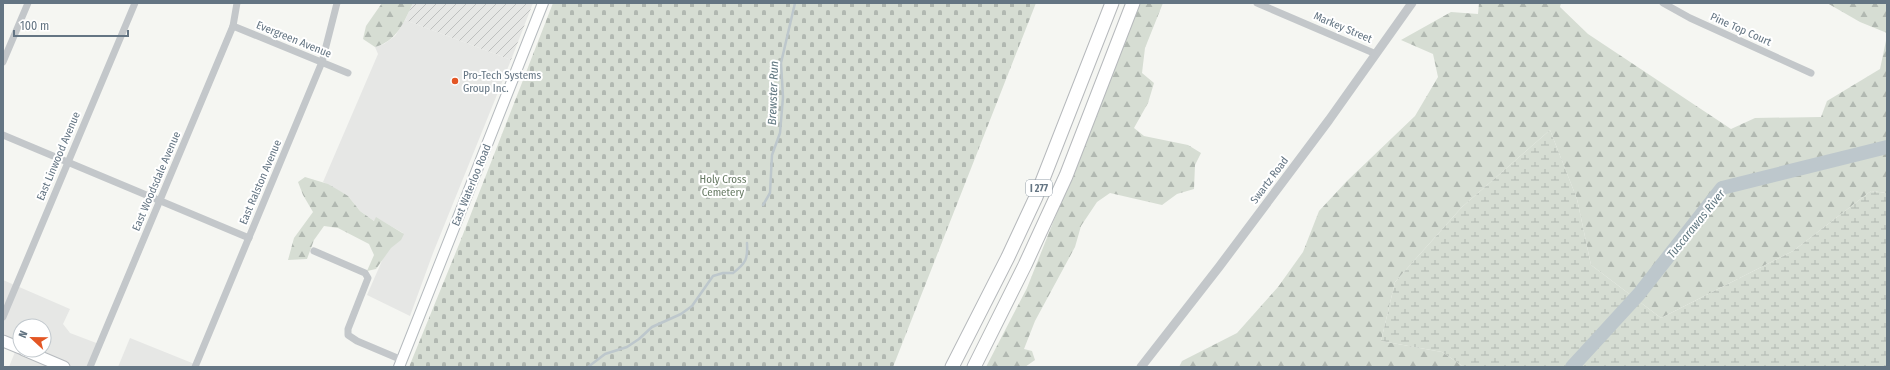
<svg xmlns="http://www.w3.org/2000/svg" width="1890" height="370" viewBox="0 0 1890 370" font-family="'Fira Sans Condensed',sans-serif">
  <defs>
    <pattern id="industrial-furrows" width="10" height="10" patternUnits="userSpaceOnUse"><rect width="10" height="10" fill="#e6e7e5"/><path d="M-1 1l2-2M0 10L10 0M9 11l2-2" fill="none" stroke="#bec0bf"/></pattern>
    <pattern id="forest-firs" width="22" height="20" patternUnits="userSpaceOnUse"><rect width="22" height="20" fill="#d6ddd3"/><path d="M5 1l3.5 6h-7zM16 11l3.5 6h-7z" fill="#b1b8b1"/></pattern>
    <pattern id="wetland-marsh" width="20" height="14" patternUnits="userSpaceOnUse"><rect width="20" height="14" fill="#d6ddd3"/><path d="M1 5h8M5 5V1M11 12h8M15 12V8" fill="none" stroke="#b1b8b1"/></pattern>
    <pattern id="cemetery-stones" width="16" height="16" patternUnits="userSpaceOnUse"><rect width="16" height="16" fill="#d6ddd3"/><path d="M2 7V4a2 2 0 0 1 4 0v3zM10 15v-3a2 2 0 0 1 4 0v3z" fill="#b1b8b1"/></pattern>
  </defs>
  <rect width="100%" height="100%" fill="#f5f6f2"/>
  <!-- built -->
  <g fill="#e6e7e5" fill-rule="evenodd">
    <path d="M405 20 511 60 433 253 410 316 367 295 388 247 403 233 377 218 374 221 360 211 348 196 323 182 378 54 375 47 384 44 395 36Z"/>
    <path d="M3 280 70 309 63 324 70 333 99 344 90 367H9L17 347 3 341ZM20 326H44V350H20Z"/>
    <path d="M130 338 202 367H118Z"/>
  </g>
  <!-- industrial -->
  <path fill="url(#industrial-furrows)" d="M413 3H533L511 60 405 20Z"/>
  <!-- forest -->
  <g fill="url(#forest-firs)">
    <path d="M382 3H413C404 22 397 41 375 47L363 39 366 26Z"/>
    <path d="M1140 3H1163L1145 48 1142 73 1154 83 1148 103 1134 128 1144 136 1188 145 1201 153 1195 165 1194 189 1177 194 1162 205 1110 193 1097 202 1081 226 1075 247 1035 321 1024 349 1032 351 1035 360 1025 367H986L1027 288Z"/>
    <path d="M1479 3H1561L1560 7 1588 34 1731 129 1755 118 1821 117 1827 101 1880 69 1887 36V193L1871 191 1793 251 1661 318 1591 265 1577 199 1550 130 1462 207 1395 282 1381 341 1442 352 1464 367H1179L1182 361 1237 333 1278 287 1303 252 1319 211 1347 181 1415 116 1438 77 1433 54 1401 40 1451 12 1478 14Z"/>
    <path d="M1827 3H1887V33L1860 22Z"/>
    <path d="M305 177 328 184 340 191 348 196 360 211 374 221 376 217 404 234 401 240 391 248 376 269 367 271 374 255 369 244 338 228 324 226 314 240 307 259 288 260 294 238 313 212 303 195 298 182Z"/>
  </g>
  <!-- wetland -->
  <path fill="url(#wetland-marsh)" d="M1550 130 1577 199 1591 265 1661 318 1793 251 1871 191 1887 193V367H1464L1442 352 1381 341 1395 282 1462 207Z"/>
  <!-- cemetery -->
  <path fill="url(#cemetery-stones)" d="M553 3H1036L893 367H409L460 242Z"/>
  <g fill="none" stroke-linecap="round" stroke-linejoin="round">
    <!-- stream -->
    <g stroke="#bdc7cc" stroke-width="2.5">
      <path d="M763 205 770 193 772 155 780 133 783 97 781 63 795 3"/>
      <path d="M588 367 605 354 627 347 639 339 652 327 681 314 692 306 713 276 723 273H733C746 263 748 259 747 243"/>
    </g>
    <!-- river -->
    <path stroke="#bdc7cc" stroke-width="14" d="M1572 367 1639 294 1722 188 1887 147"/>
    <defs>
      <path id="secondary" d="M399 367 543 3"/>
      <g id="primary">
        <path d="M3 341 20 348"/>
        <path d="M24 350 64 367"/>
      </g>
      <g id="motorway">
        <path d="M952 367 1008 257 1036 197 1112 3"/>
        <path d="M974 367 1025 265 1066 176 1133 3"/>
      </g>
    </defs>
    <!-- secondary casing -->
    <use href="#secondary" stroke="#b5babe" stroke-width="12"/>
    <!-- primary casing -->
    <use href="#primary" stroke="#b6babe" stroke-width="13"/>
    <!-- motorway casing -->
    <use href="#motorway" stroke="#b6b9bc" stroke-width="15"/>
    <!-- minor -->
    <g stroke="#c3c7ca" stroke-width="7">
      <path d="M1257 3 1376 54"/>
      <path d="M1663 3 1690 18 1811 73"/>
      <path d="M233 26 348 73"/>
      <path d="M3 62 28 3"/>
      <path d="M3 135 249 238"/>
      <path d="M314 251 365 273 368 278 348 329V335L357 341 402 360"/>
      <path d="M3 317 135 3"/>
      <path d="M90 367 233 26 237 3"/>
      <path d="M195 367 322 62 337 3"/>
    </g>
    <!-- tertiary -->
    <path stroke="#c3c7ca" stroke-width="9" d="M1141 367 1219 267 1329 120 1412 3"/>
    <!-- secondary -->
    <use href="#secondary" stroke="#fff" stroke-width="10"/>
    <!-- primary -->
    <use href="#primary" stroke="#fff" stroke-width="11"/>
    <!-- motorway -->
    <use href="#motorway" stroke="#fff" stroke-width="13"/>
  </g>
  <!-- markers -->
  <circle fill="#e35624" stroke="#fff" stroke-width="1.5" cx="455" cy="81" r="4"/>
  <g text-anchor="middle" stroke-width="4" stroke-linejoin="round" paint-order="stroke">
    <!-- shield labels -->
    <rect fill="#fff" stroke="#929ea8" stroke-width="1" x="1026" y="180" width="26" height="16" rx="3"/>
    <g font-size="10" font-weight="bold" fill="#647583">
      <text x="1039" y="192">I 277</text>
    </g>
    <!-- street labels -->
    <g font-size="11" fill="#647583" stroke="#fff">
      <text transform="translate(1343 27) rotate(23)" y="4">Markey Street</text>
      <text transform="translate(1741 29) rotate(24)" y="4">Pine Top Court</text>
      <text transform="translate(294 39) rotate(22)" y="4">Evergreen Avenue</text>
      <text transform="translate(58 156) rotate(-67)" y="4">East Linwood Avenue</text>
      <text transform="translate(1269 180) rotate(-53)" y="4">Swartz Road</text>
      <text transform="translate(156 181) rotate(-67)" y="4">East Woodsdale Avenue</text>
      <text transform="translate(260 182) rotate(-67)" y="4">East Ralston Avenue</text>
      <text transform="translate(471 185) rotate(-68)" y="4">East Waterloo Road</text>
    </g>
    <!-- poi labels -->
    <g font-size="11" fill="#647583" stroke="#fff" text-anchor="start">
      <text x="463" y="79">Pro-Tech Systems<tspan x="463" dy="13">Group Inc.</tspan></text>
    </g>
    <!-- park labels -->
    <g font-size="11" fill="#677a63" stroke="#fff">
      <text x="723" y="183">Holy Cross<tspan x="723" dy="13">Cemetery</tspan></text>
    </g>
    <!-- water labels -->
    <g font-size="12" font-style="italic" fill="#607780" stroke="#fff">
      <text transform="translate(773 93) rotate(-88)" y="4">Brewster Run</text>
      <text transform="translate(1696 224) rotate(-51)" y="4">Tuscarawas River</text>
    </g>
  </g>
  <!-- border -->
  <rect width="1890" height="370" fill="none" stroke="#647583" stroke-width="8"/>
  <!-- north arrow -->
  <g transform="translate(32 338) rotate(292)"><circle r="19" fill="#ffffff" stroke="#c1c8cd"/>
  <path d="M0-3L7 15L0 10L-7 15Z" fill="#e35624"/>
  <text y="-6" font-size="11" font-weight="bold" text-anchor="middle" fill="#647583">N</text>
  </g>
  <!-- scale -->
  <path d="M14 30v6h114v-6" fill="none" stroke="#647583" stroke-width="2"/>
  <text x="20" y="30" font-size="12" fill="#647583" stroke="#ffffff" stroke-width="3" paint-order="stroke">100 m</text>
</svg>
